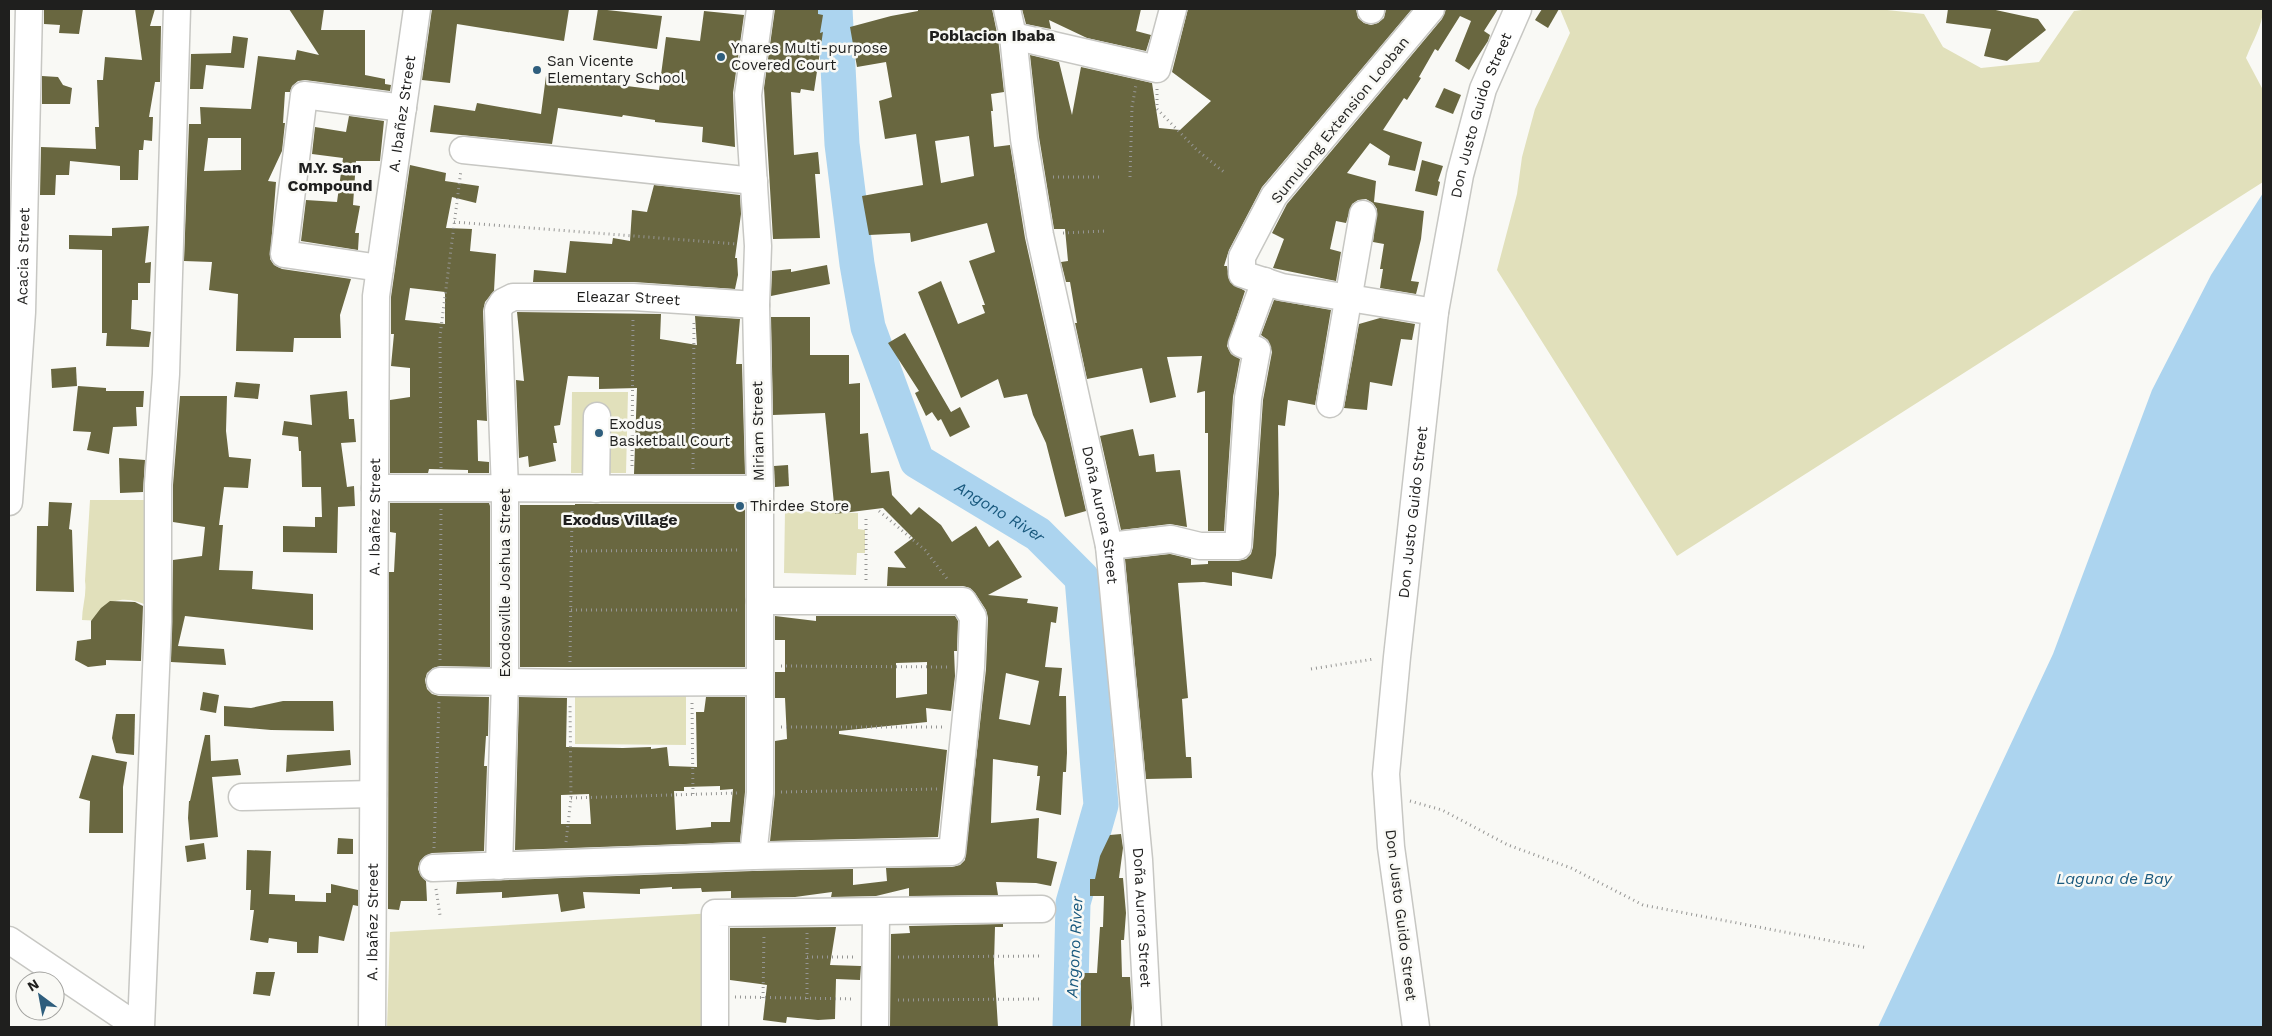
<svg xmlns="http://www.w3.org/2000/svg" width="2272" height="1036" viewBox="0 0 2272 1036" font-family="'Work Sans',sans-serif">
  <rect width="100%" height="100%" fill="#f9f9f5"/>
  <!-- green -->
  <g fill="#e1e0bb">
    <path d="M1560 9H1878L1924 14 1943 47 1981 68 2039 62 2074 11 2090 9H2263C2263 25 2252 42 2246 58L2263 90V182L1677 556 1497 270 1517 194 1522 157 1535 109 1570 33Z"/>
    <path d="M572 392H628L626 473H571Z"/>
    <path d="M90 500H152L150 607C135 599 118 596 104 607L103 621 82 620C82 607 87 594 85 581Z"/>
    <path d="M785 511 858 513V529L865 530V553H857L856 575 784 573Z"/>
    <path d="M575 686H686V745L575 744Z"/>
    <path d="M714 913 710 1027H387L390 932Z"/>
  </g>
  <!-- water -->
  <path fill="#acd4ef" d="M2263 193V1027H1878L2053 654 2152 390 2211 275Z"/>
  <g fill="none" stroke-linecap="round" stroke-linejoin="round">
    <!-- river -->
    <path stroke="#acd4ef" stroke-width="35" id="s1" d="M835 9 842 144 857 264 868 327 917 461 1038 534 1082 578 1101 805 1073 903 1070 1027"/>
  </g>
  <!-- building -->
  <g fill="#696740" fill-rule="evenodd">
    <path d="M44 9H83L79 34 59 33 60 25 44 24Z"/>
    <path d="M135 9H155L150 26H161L160 82H155L149 117H153L152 141 144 140 143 150H139L138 180H120V166L70 161 69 175H56L55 195H40L41 147 96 149 95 127H99L97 80H103L105 57 142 60Z"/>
    <path d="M289 9H324L321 30H365V75L385 79V84L391 85 390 91 305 80 298 81 292 86 290 92H285L283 123H285L282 151 268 181 276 182 270 259 274 265 282 269 351 279 340 315 341 338H294L293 352 236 351 238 294 209 290 212 262 184 261 189 124H201L200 107 251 109 258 56 295 60 297 50 319 55ZM208 138H241V170L204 171Z"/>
    <path d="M432 9H569L564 41 457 24 450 83 422 80Z"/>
    <path d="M598 9 662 16 657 49 593 40Z"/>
    <path d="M775 9H818V14L823 15 820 33 823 32 814 91 801 89 800 93 791 92 794 155 818 152 820 174H815L820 238 773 239 764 88Z"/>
    <path d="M918 9H992L998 38 1004 92 991 94 993 111H991L994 147 1010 145 1025 238 1086 511 1065 517 1046 443 1033 415 1027 394 1004 398 998 379 961 398 918 292 941 281 958 324 985 313 982 305H985L969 261 995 252 987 223 911 242 910 233 869 235 862 196 923 185 916 134 885 139 879 101 892 97 886 62 857 67 850 27 891 16 918 11ZM969 136 974 176 941 183 935 141Z"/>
    <path d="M1022 9H1141L1136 31 1151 35 1146 51 1087 38 1049 20 1051 29 1026 24Z"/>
    <path d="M1188 9H1356L1358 18 1364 23 1371 25 1378 23 1384 18 1386 9H1412L1262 187 1229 250 1224 266H1227L1230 282 1245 291 1227 346 1231 354 1240 359 1233 397 1224 531H1208V433H1205V391L1197 393 1202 356 1167 357 1176 397 1150 403 1142 368 1087 379 1075 323H1077L1070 282H1066L1061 262 1068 261 1065 229H1054L1039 137 1030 55 1059 62 1072 115 1081 67 1152 83 1159 128 1180 130 1211 101 1172 72Z"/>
    <path d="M1446 9H1498L1484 31 1490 35 1488 41 1469 70 1455 61 1471 21 1460 16 1438 51 1435 49 1419 77 1421 78 1407 100 1404 98 1383 130 1422 142 1415 171 1388 165 1390 156 1370 143 1347 173 1376 181 1374 202 1424 211 1421 239 1411 281 1419 282 1416 294 1380 288 1383 269H1380L1384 244 1373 242 1377 209 1373 203 1366 199 1358 200 1352 204 1346 223 1336 221 1330 249 1341 252 1336 281 1273 268 1284 239 1272 233 1287 204 1442 19Z"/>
    <path d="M1542 9H1559L1548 28 1535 20Z"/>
    <path d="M1948 9H1991L2038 19 2046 30 2007 61 1984 56 1991 29 1946 23Z"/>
    <path d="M704 11 744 15 733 93 735 147 702 142 703 127 655 122V120L623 115 622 117 558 108 552 144 430 132 434 105 475 111 477 103 541 114 546 76 659 90 666 37 700 41Z"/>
    <path d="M233 36 248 38 244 68 206 65 203 89H190L191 54 231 53Z"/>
    <path d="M42 76 58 77 63 85 72 88 70 104H42Z"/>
    <path d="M1444 88 1461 95 1453 114 1435 107Z"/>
    <path d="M349 116 384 121 380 161H356L353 205 360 206 355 233H359L358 250 301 241 306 200 337 202 343 158 312 154 315 127 346 132Z"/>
    <path d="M1422 160 1443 166 1438 181 1440 182 1437 196 1415 191Z"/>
    <path d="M410 165 446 173 445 181 479 186 476 203 452 197 446 228 472 229 470 251 496 254 494 291 485 302 483 311 487 421 477 420 478 461 489 462V473H468V470L429 469 428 473H390V400L410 397V368L391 366 394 334H391V297ZM410 288 445 292V324L405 320Z"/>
    <path d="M654 185 740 195 741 214 735 258H737L738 275 735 289 634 282H533L534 270 566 273 570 241 612 244 613 238 630 241 632 210 647 212Z"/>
    <path d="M149 226 145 263 151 262 150 283H138V300H132L131 329 151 332 149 347 106 346 107 333H102V250L69 249V235L112 236V228Z"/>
    <path d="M827 265 830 284 771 296 772 271 791 269V272Z"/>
    <path d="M1274 300 1331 310 1315 405 1288 400 1285 426 1278 425 1279 494 1276 555 1272 579 1232 572V586L1204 582 1178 583 1188 698 1182 699 1186 757H1191L1192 778 1146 779 1125 559 1170 554 1191 559V565L1208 564V561H1238L1246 559 1251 554 1253 547 1263 400 1272 352 1268 340 1261 335Z"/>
    <path d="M517 312 661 314 660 339 697 345 695 316 740 319 736 364H742L745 474H634L637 388 599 389V377L568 376 560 425 554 426 557 443H553L556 461 529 467 528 456 519 458 516 380 524 381Z"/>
    <path d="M771 317H810V355H849V384L860 383V434L868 433 871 473 889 471 892 495 911 515 919 507 941 525 952 542 976 526 989 547 998 540 1022 577 988 595 1028 599 1027 603 1058 607 1056 623 1051 622 1045 667 1062 668 1059 696H1066L1067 753 1066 772H1063L1061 815 1036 810 1040 776H1037L1038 766 993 759 991 823 1039 818 1037 858 1057 862 1051 886 1036 883 996 882 998 895 909 896V888L876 896 831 897 832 892 795 897 731 898V891L702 892 701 888 672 889V887L640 889V894L583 892 585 908 561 912 558 894 502 898V892L456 894 457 882 753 871 853 869V885L887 881 886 868 952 867 960 865 965 860 986 669 988 618 986 610 975 593 970 588 963 586H887L888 567 906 568 894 552 913 538 883 508 835 514 825 413 773 415ZM1006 673 1039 681 1030 725 999 719Z"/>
    <path d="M1380 318 1415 324 1412 340 1401 339 1392 386 1370 382 1367 410 1344 408 1359 324Z"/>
    <path d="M905 333 951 412 960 407 970 427 950 437 941 419 938 421 932 412 926 416 915 393 919 391 888 343Z"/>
    <path d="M76 367 77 386 52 388 51 369Z"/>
    <path d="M236 382 260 384 258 399 234 397Z"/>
    <path d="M78 386 106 388V391H144L143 407H136L137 426 113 427 109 454 87 450 91 432 73 431Z"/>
    <path d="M347 391 349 419H354L356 442 341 443 347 487 354 486 355 506 338 507 337 553 283 552V526L315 527V517H322L321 487H302L301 451H299L298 437 282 435 284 421 312 425 310 395Z"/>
    <path d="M180 396H227L226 431 229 457 251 459 248 488 224 487 219 525H223L219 570 253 571 252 589 313 594V630L185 616 178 646 224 649 226 665 171 662 173 560 202 556 205 527 173 522V485Z"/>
    <path d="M1133 429 1139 456 1154 454 1156 472 1180 470 1187 527 1170 524 1121 530 1100 436Z"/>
    <path d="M119 458 145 460 143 492 120 493Z"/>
    <path d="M788 465 789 486 775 487 774 466Z"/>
    <path d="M49 502 72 503 69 529 72 530 74 592 36 591 37 526H48Z"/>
    <path d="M390 503H489L490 506V667L440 666 433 668 427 673 425 680 427 689 432 694 439 696 489 697 488 736H486L484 766H487L484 851 432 853 425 856 420 861 418 869 421 876 426 881 427 901H401L399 910 388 909 389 572H394L396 533 390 532Z"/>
    <path d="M575 504H745V667H520V505H575Z"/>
    <path d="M110 601 135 602 143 606 141 661 106 660V665L88 667 75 660 77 641 91 639V621L101 608Z"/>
    <path d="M775 616 816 621V616H955L958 621 957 651H954L955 676 951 711 926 708 927 722 839 731V734L947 750 938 837 770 841 775 793V741L787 739 785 698H775V672H785V640H775ZM927 662V694L896 698V663Z"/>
    <path d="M203 692 219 695 216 713 200 710Z"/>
    <path d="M519 697 567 698 566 747 623 748 651 747V749L667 747 669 766 697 767 696 712H704L706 697H745V792L740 842 515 850ZM720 786V790L733 789 730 822H711V827L676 830 674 791H684V787ZM589 794 591 824H561V795Z"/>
    <path d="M283 701H333L334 731 271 730 224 726V706L251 708Z"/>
    <path d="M116 714H135L134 755 116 753 112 738Z"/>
    <path d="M205 735H210L211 761 238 759 241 775 212 777 218 837 190 840 188 818 189 801H190Z"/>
    <path d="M350 750 351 765 286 772 287 755Z"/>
    <path d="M92 755 127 762 123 787V833H89L90 801 79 798Z"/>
    <path d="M1121 834 1123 848 1119 878H1123L1126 913 1124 940H1121L1122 977H1130L1132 1008 1130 1027H1081V973H1097L1100 927H1103L1104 896H1090V879H1095L1100 856 1110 835Z"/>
    <path d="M338 838 353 839V854H337Z"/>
    <path d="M204 843 206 859 187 862 185 846Z"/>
    <path d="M247 850 271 851 269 894 295 895V901L326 902V893H331V884L358 890V906L353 905 344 941 319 936 318 953H297V942L269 938 268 943 250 940 254 910H250L251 890H246Z"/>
    <path d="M1003 924V927H995L994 963 998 1027H890L891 934 910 933 909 926Z"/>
    <path d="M836 927 830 965 861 966 860 980 836 979 835 1019 818 1020 787 1017 786 1023 763 1020 767 985 730 980V928Z"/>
    <path d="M256 972H275L270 996 253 994Z"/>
  </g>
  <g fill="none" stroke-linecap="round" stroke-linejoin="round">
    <defs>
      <g id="minor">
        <path id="s2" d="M1007 9 1013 36 1024 139 1040 235 1109 546 1139 860 1148 1027"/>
        <path d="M1431 9 1274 196 1242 257V274L1282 287 1435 312"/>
        <path d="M1371 10V9"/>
        <path d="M1013 36 1157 69 1173 9"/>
        <path d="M463 150 754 181"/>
        <path d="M380 268 284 254 304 95 403 108"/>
        <path d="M1330 404 1363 214"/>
        <path d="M375 488 760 489"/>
        <path d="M596 489 597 416"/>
        <path id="s3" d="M9 502 22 312 29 9"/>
        <path d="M1109 546 1171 539 1200 546H1238L1248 398 1257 350 1242 344 1265 281"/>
        <path d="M440 681 570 683 759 682"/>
        <path d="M242 797 373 794"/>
        <path d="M753 856 760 793V489L756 305 758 246 748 95 760 9"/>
        <path id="s4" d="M499 866 505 681V489L498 310 503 302 513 297H633L756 305"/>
        <path d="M433 868 753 856 952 852 971 667 973 617 963 601H760"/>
        <path d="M9 940 138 1027"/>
        <path d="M141 1027 158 622V484L166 374 177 9"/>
        <path id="s5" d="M372 1027 376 296 417 9"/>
        <path d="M715 1027V913L1042 909"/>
        <path d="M875 1027 876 912"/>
        <path id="s6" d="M1416 1027 1391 847 1386 774 1397 657 1435 312 1460 175 1483 89 1518 9"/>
      </g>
    </defs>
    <!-- minor casing -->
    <use href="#minor" stroke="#c7c7c3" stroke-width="29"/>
    <!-- path -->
    <g stroke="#969694" stroke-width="3" stroke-dasharray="1 4" stroke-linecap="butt">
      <path d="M1157 89V109L1197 150 1225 173"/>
      <path d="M1053 177H1099"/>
      <path d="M1130 177 1132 107 1136 85"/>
      <path d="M454 222 737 244"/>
      <path d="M1063 233 1106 231"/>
      <path d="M632 466 633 317"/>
      <path d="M441 468 440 336 461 170"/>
      <path d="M693 469 694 322"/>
      <path d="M879 511 925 550 948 580"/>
      <path d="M571 551 738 550"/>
      <path d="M866 580V519"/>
      <path d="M571 610H738"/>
      <path d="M440 660 441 509"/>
      <path d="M570 662 572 511"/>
      <path d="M781 666 950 667"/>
      <path d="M1311 669 1374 659"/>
      <path d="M692 703 693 795"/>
      <path d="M781 727H944"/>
      <path d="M781 792 937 789"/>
      <path d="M571 798 737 793"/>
      <path d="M1410 801 1442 810 1508 845 1571 868 1643 905 1868 948"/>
      <path d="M566 842 571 798 570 704"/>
      <path d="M434 848 439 702"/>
      <path d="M436 889 440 915"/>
      <path d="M807 957H854"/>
      <path d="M898 957 1040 956"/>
      <path d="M735 997 854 999"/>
      <path d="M763 998 764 934"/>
      <path d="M807 999V933"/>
      <path d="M898 1000 1039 999"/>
    </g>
    <!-- minor -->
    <use href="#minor" stroke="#fff" stroke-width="26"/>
  </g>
  <!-- markers -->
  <g fill="#2f5e7d" stroke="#f9f9f5" stroke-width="2">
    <circle cx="721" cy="57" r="5"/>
    <circle cx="537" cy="70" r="5"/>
    <circle cx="599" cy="433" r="5"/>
    <circle cx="740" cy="506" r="5"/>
  </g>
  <g text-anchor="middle" stroke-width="5" stroke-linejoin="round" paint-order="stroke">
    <!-- poi labels -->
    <g font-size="15" fill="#1f1f1e" stroke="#f9f9f5" text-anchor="start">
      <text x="731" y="53">Ynares Multi-purpose<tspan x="731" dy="17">Covered Court</tspan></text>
      <text x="547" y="66">San Vicente<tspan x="547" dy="17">Elementary School</tspan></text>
      <text x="609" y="429">Exodus<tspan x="609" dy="17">Basketball Court</tspan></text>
      <text x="750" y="511">Thirdee Store</text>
    </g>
    <!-- street labels -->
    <g font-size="15" fill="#1f1f1e" stroke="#f9f9f5">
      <text dy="5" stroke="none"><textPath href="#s5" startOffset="915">A. Ibañez Street</textPath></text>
      <text dy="5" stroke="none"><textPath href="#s6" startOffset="922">Don Justo Guido Street</textPath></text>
      <text transform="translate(1340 120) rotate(-51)" y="5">Sumulong Extension Looban</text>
      <text dy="5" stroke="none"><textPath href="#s3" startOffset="246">Acacia Street</textPath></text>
      <text dy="5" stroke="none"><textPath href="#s4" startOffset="692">Eleazar Street</textPath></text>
      <text transform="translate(758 431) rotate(-91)" y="5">Miriam Street</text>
      <text dy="5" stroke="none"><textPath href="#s6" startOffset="518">Don Justo Guido Street</textPath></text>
      <text dy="5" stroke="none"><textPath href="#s2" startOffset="515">Doña Aurora Street</textPath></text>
      <text dy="5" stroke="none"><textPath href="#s5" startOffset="510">A. Ibañez Street</textPath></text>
      <text transform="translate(505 583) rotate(-90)" y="5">Exodosville Joshua Street</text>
      <text transform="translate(1401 915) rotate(83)" y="5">Don Justo Guido Street</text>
      <text dy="5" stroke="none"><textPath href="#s2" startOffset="920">Doña Aurora Street</textPath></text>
      <text dy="5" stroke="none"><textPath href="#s5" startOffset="105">A. Ibañez Street</textPath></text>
    </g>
    <!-- neighbourhood labels -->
    <g font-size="16" font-weight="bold" fill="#1f1f1e" stroke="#f9f9f5">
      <text x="992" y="41">Poblacion Ibaba</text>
      <text x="330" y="173">M.Y. San<tspan x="330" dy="18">Compound</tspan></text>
      <text x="620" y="525">Exodus Village</text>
    </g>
    <!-- water labels -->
    <g font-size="16" font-style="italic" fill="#19597e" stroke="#f9f9f5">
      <text dy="6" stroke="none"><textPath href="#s1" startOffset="560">Angono River</textPath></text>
      <text x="2114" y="884">Laguna de Bay</text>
      <text transform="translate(1074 947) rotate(-87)" y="6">Angono River</text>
    </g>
  </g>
  <!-- border -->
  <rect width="2272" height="1036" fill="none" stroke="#1f1f1e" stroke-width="20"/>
  <!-- north arrow -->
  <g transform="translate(40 996) rotate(328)"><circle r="24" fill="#f9f9f5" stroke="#a2a29f"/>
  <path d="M0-4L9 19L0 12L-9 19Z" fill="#2f5e7d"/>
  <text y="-8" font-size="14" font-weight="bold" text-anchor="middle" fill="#1f1f1e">N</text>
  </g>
</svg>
